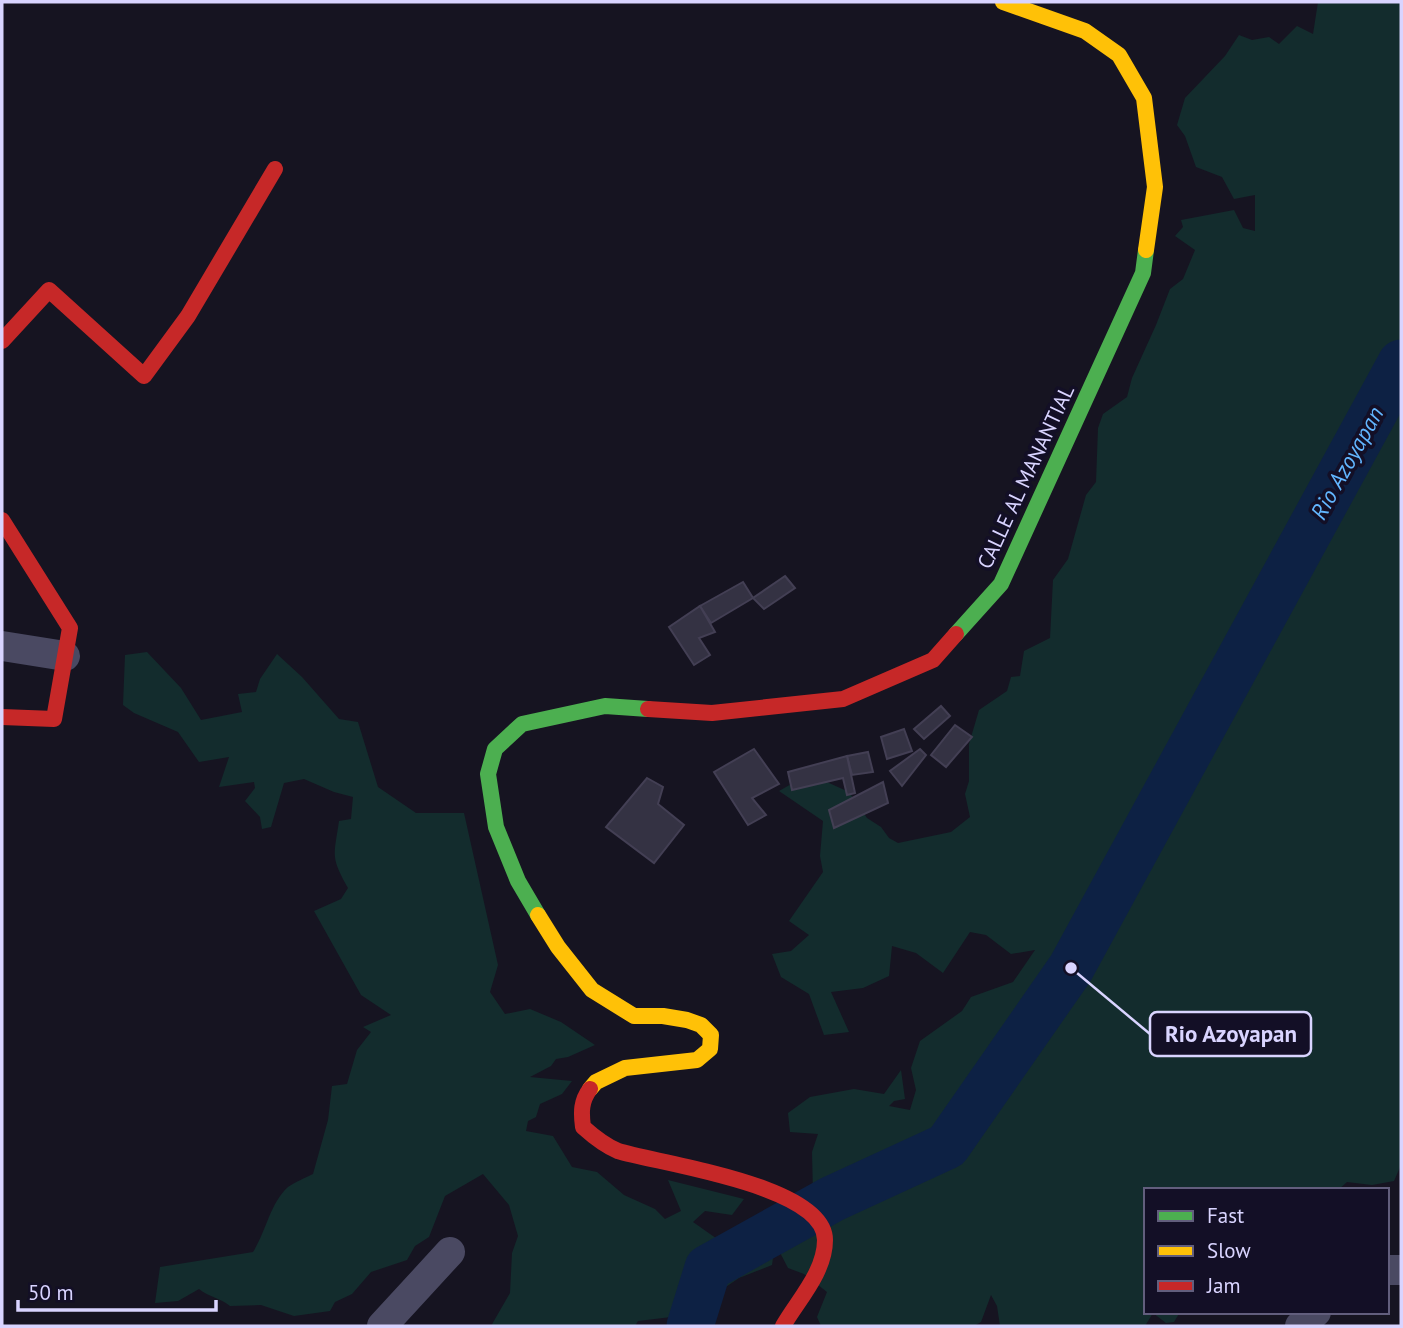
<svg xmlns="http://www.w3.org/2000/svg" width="1403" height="1328" viewBox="0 0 1403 1328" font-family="'PT Sans',sans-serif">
  <rect width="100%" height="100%" fill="#161421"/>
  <!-- green -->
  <path fill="#132c2d" d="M1318 2H1401V1165L1394 1181 1372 1185 1347 1182 1338 1190H1146V1312H1180L1174 1322 1166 1323 1153 1313 1145 1326H1000L997 1306 991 1295 981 1322 974 1326H821L817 1317 827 1292 804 1274 788 1268 775 1243 772 1265 739 1278 708 1299 671 1317 638 1321 635 1326H491L510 1293 512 1253 518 1236 509 1205 483 1174 445 1196 429 1237 415 1246 407 1260 371 1272 352 1294 335 1302 330 1311 294 1316 261 1305 230 1306C220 1298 209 1297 199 1289L178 1301 155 1303 160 1267 253 1252C266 1232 270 1203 288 1187 295 1182 305 1178 313 1174L328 1120 332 1086 347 1084 357 1050 371 1032 363 1027 391 1015 361 995 314 911 341 899 348 888C330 856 334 856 339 821L351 819 353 797 334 792 304 779 284 783 271 827 262 829 260 817 245 801 255 788 254 782 219 787 229 757 199 762 178 732 134 713 123 705 125 655 147 652 181 688 201 720 242 712 238 694 256 692 260 679 277 654 302 677 339 719 358 722 378 787 416 813H464L498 965 490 992 505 1014 530 1009 561 1022 595 1045 568 1057 556 1059 551 1066 530 1077 572 1081 562 1094 540 1104 536 1117 528 1121 526 1131 553 1136 572 1167 597 1172 624 1195 655 1209 665 1219 681 1211 668 1180 744 1199 732 1215 705 1211 693 1222 730 1248 750 1258 754 1227 766 1226 802 1212 813 1194 812 1152 818 1134 790 1132 788 1113 810 1097 854 1089 884 1094 901 1070 905 1099 894 1101 889 1106 910 1110 916 1090 911 1068 920 1041 962 1011 971 997 1013 982 1035 950 1011 954 986 935 970 932 943 973 916 953 892 946 889 976 863 988 831 992 849 1032 824 1035 809 994 781 977 772 954 791 951 809 935 789 921 823 872 820 856 823 821 779 791 809 774 849 792 867 818 881 827 889 838 898 843 951 832 970 817 965 794 969 781V744L979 710 1007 691 1011 677 1020 676 1024 651 1050 638 1053 580 1068 559 1086 495 1096 482 1098 428 1103 414 1127 397 1132 378 1156 325 1170 289 1183 279 1195 250 1175 236 1183 227 1181 220 1234 210 1243 228 1255 231V195L1234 199 1222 177 1196 167 1185 136 1177 125 1185 98 1225 56 1239 35 1252 40 1269 37 1279 44 1297 26 1313 34Z"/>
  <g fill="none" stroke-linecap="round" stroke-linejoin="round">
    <!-- river -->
    <path stroke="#0d2144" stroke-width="47" d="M690 1326 708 1268 832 1199 947 1146 1071 968 1401 363"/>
  </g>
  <!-- building -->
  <g fill="#343243" stroke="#433f54" stroke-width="2">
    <path d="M785 576 795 588 764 609 753 598Z"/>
    <path d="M743 582 753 598 711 623 700 606Z"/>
    <path d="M700 606 715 632 699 638 710 655 694 665 669 627Z"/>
    <path d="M941 706 950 716 924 739 914 729Z"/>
    <path d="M955 725 972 737 946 767 931 755Z"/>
    <path d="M904 729 912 751 887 759 881 737Z"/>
    <path d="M754 749 779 784 752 798 766 815 748 825 714 772Z"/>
    <path d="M920 749 926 755 902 786 890 771Z"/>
    <path d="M868 752 873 772 852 775 847 756Z"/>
    <path d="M847 756 855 793 847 795 843 778 792 790 788 772Z"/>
    <path d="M647 778 663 787 658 804 684 825 654 863 606 827Z"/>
    <path d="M883 782 888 803 834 828 829 810Z"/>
  </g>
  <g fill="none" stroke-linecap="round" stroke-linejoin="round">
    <!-- street -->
    <g stroke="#4a4962" stroke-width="30">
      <path d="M2 646 65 656"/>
      <path d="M1387 1270H1401"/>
      <path d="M382 1326 450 1252"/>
      <path d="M1300 1326 1316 1312"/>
    </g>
    <!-- fast -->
    <g stroke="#4caf50" stroke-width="16">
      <path d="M956 634 1001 584 1143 273 1146 250"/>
      <path d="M538 915 518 881 496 827 488 774 495 749 522 724 605 706 648 709"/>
    </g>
    <!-- slow -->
    <g stroke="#ffc107" stroke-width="16">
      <path d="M1003 2 1085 31 1119 55 1144 98 1155 187 1146 250"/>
      <path d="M538 915 558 947 592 990 634 1016H663L687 1020 701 1025 711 1035 710 1049 697 1060 625 1068 596 1082 590 1089"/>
    </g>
    <!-- jam -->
    <g stroke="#c62828" stroke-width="16">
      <path d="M2 341 49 290 144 376 188 316 275 169"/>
      <path d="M2 520 70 628 54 719 2 717"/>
      <path d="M648 709 712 713 843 699 933 660 956 634"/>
      <path d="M590 1089C581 1101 581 1112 583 1127 593 1136 606 1146 618 1151 660 1164 825 1185 825 1240 825 1272 798 1300 783 1326"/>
    </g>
  </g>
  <g text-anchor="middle" stroke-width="7" stroke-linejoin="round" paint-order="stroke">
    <!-- street labels -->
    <g font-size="21" fill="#d9d4ff" stroke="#130f26">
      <text transform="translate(1026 477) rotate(-65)" y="7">CALLE AL MANANTIAL</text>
    </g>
    <!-- water labels -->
    <g font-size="23" font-style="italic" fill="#62b6ff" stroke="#130f26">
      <text transform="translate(1347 463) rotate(-61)" y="8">Rio Azoyapan</text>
    </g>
  </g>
  <!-- callouts -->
  <path fill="none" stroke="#d9d4ff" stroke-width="2.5" d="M1071 968L1150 1034"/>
  <circle fill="#d9d4ff" stroke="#130f26" stroke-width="2.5" cx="1071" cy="968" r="7"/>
  <rect fill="#130f26" stroke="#d9d4ff" stroke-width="2.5" x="1150" y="1012" width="161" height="44" rx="7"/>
  <g font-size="23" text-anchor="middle" font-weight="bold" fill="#d9d4ff">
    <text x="1231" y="1042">Rio Azoyapan</text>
  </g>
  <!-- border -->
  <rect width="1403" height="1328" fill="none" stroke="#d9d4ff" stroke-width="7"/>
  <!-- legend -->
  <rect x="1144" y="1188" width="245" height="126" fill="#130f26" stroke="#625e7d" stroke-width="2"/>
  <rect x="1158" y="1211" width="35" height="10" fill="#4caf50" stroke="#625e7d" stroke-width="2"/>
  <text x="1207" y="1223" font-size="21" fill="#d9d4ff">Fast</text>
  <rect x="1158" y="1246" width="35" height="10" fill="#ffc107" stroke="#625e7d" stroke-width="2"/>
  <text x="1207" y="1258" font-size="21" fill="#d9d4ff">Slow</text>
  <rect x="1158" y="1281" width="35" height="10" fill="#c62828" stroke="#625e7d" stroke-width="2"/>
  <text x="1207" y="1293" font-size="21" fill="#d9d4ff">Jam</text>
  <!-- scale -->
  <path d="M18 1300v10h198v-10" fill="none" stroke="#d9d4ff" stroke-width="3.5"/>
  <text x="28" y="1300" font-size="21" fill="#d9d4ff" stroke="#130f26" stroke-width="5" paint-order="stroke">50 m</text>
</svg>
